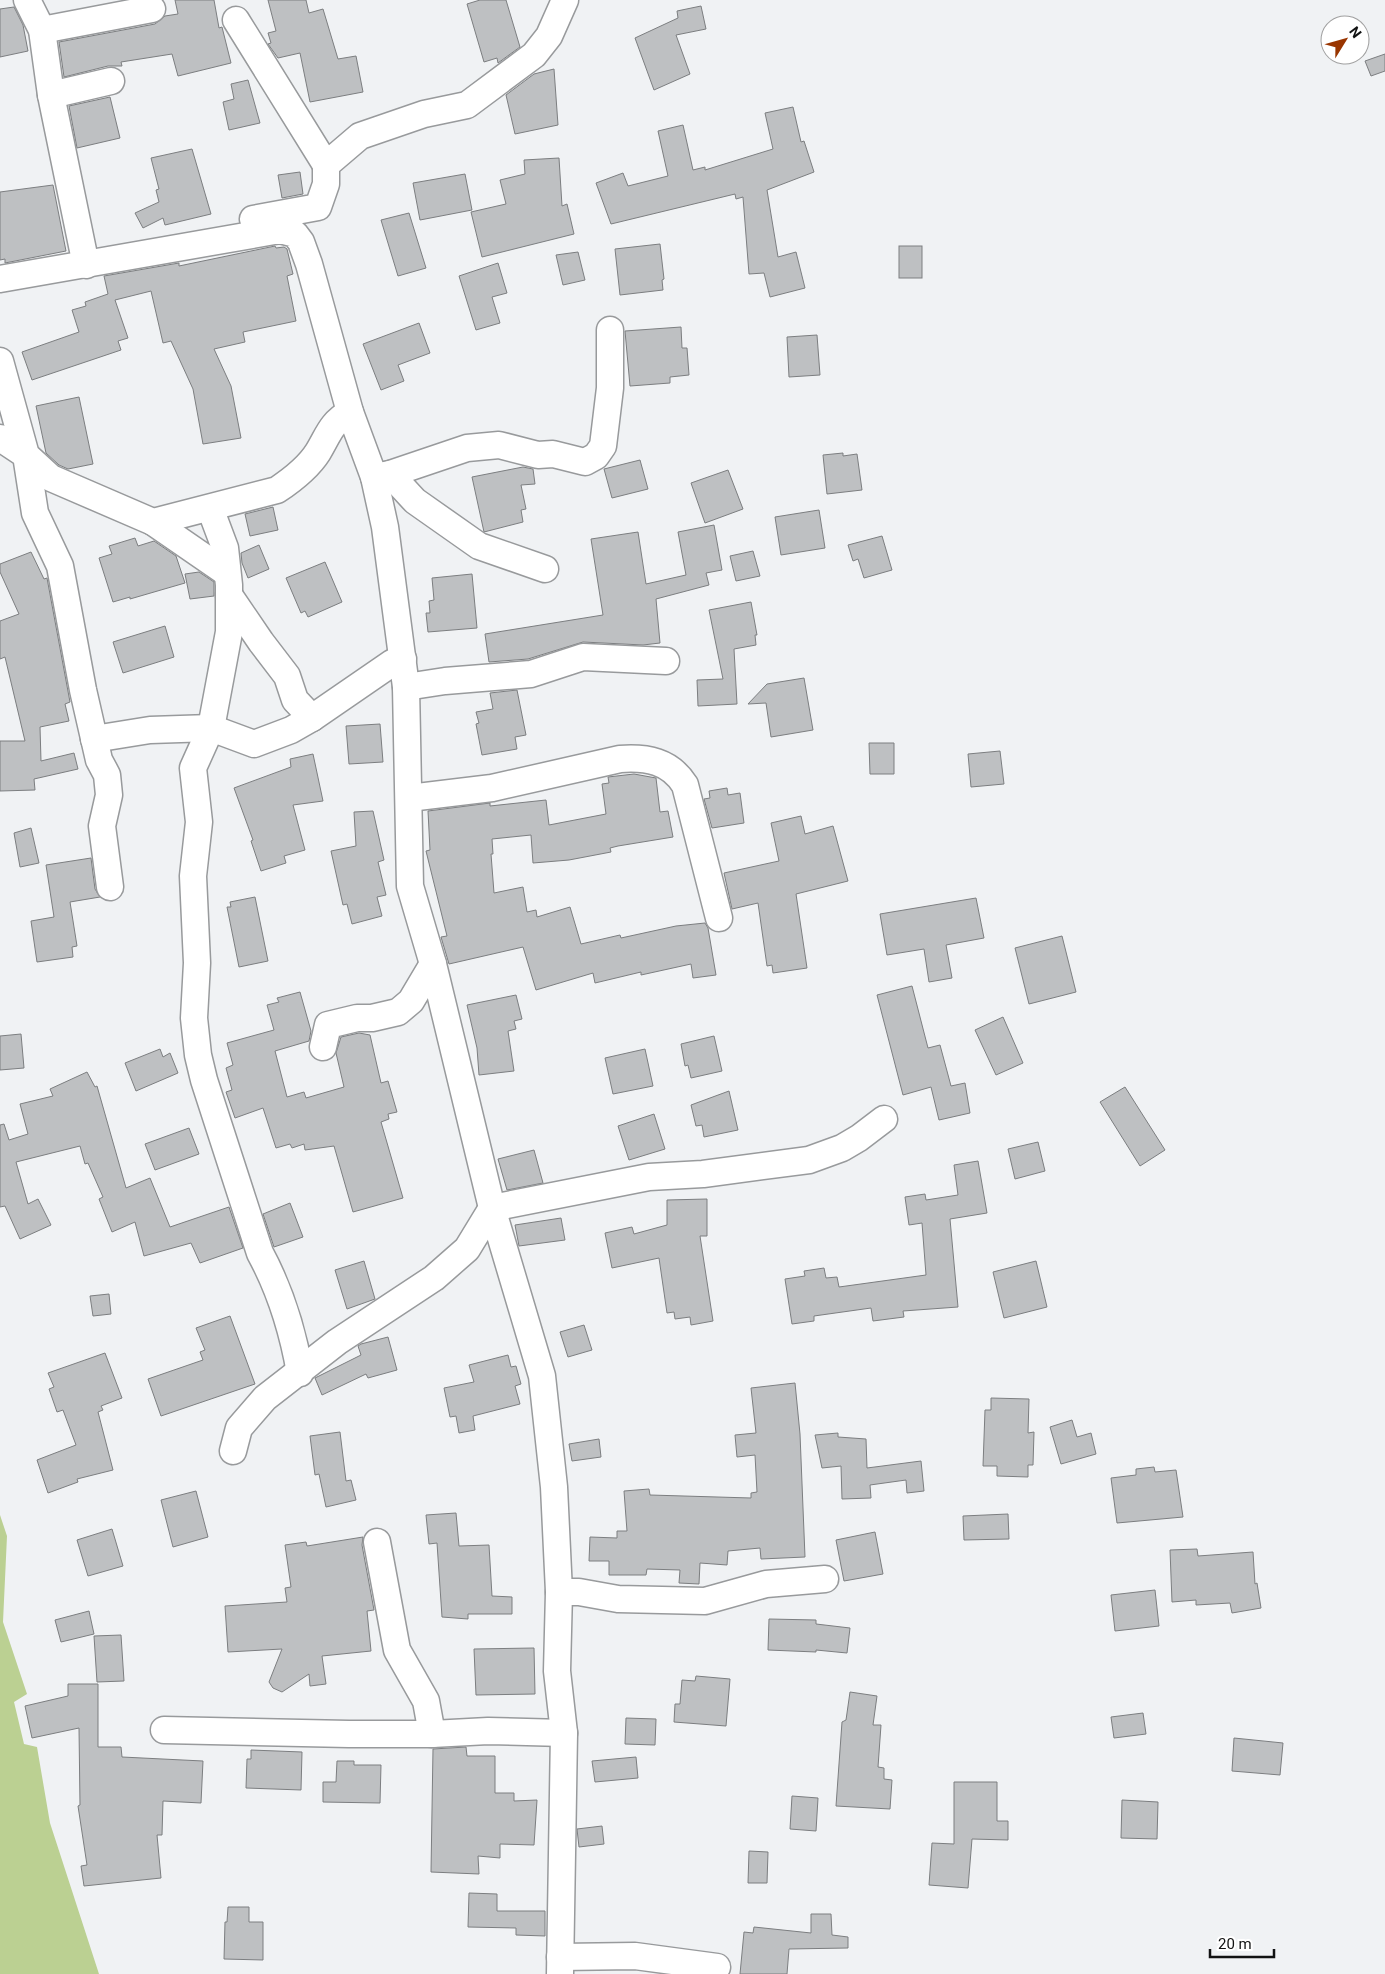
<svg xmlns="http://www.w3.org/2000/svg" width="1385" height="1974" viewBox="0 0 1385 1974" font-family="Roboto,sans-serif">
  <rect width="100%" height="100%" fill="#f0f2f4"/>
  <!-- green -->
  <path fill="#bbd092" d="M0 1515 7 1536 3 1622 27 1694 14 1702 24 1744 37 1747 50 1823 99 1974H0Z"/>
  <!-- building -->
  <g fill="#bec0c2" stroke="#7c7e80">
    <path d="M175 0H214L219 28 222 27 231 63 178 76 172 54 121 62 122 66H108L64 77 59 42 155 24 165 16 178 14Z"/>
    <path d="M268 0H306L309 13 323 9 338 59 356 56 363 92 310 102 300 53 278 58 268 44 271 43 268 33 276 31Z"/>
    <path d="M480 0H506L520 47 498 63 497 58 484 62 467 4Z"/>
    <path d="M701 6 706 29 676 35 690 74 654 90 635 38 678 18 677 11Z"/>
    <path d="M14 7 23 25 28 51 0 57V9Z"/>
    <path d="M1385 54V71L1371 76 1365 61Z"/>
    <path d="M554 69 558 125 515 134 506 95 534 74Z"/>
    <path d="M248 80 260 123 229 130 223 102 234 99 231 84Z"/>
    <path d="M110 97 120 138 77 148 69 106Z"/>
    <path d="M793 107 801 142 804 141 814 172 767 190 778 257 796 252 805 288 770 297 764 273 749 274 743 197 736 199 735 194 611 224 596 183 623 173 628 186 668 176 658 131 683 125 693 170 705 167V170L773 149 765 113Z"/>
    <path d="M192 149 211 214 165 225 163 218 143 228 135 213 159 202 156 190 159 189 151 158Z"/>
    <path d="M559 158 562 206 567 204 574 234 482 257 471 212 506 204 500 180 525 174 524 160Z"/>
    <path d="M300 172 303 194 282 198 278 175Z"/>
    <path d="M465 174 472 210 420 220 413 183Z"/>
    <path d="M53 185 66 251 5 263V259L0 260V192Z"/>
    <path d="M409 213 426 268 398 276 381 220Z"/>
    <path d="M660 244 664 279 662 280 663 290 620 295 615 249Z"/>
    <path d="M275 246 276 248 284 247 287 249 293 274 287 276 296 321 243 332 245 342 214 349 231 386 241 438 203 444 193 389 171 341 163 343 151 291 115 300 128 338 118 341 121 350 32 380 22 352 79 332 72 310 86 306 85 302 108 294 104 276 179 263V266Z"/>
    <rect x="899" y="246" width="23" height="32"/>
    <path d="M578 252 585 280 563 285 556 255Z"/>
    <path d="M498 263 507 293 492 297 500 323 476 330 459 276Z"/>
    <path d="M419 323 430 353 398 365 404 381 381 390 363 344Z"/>
    <path d="M681 327 682 348H687L689 375 670 377V383L630 386 625 331Z"/>
    <path d="M817 335 820 375 789 377 787 337Z"/>
    <path d="M79 397 93 464 68 469 59 465 46 453 36 406Z"/>
    <path d="M843 453V456L857 454 862 490 827 494 823 455Z"/>
    <path d="M640 460 648 489 612 498 604 469Z"/>
    <path d="M523 467 533 469 535 484 521 485 526 509 521 510 523 522 484 532 472 477Z"/>
    <path d="M728 470 743 509 705 523 691 483Z"/>
    <path d="M273 507 278 530 250 536 245 514Z"/>
    <path d="M819 510 825 548 781 555 775 517Z"/>
    <path d="M714 525 722 570 706 573 709 585 656 599 660 643 643 645 583 642 528 659 489 662 485 634 603 615 591 539 638 532 646 584 686 575 678 532Z"/>
    <path d="M882 536 892 570 864 578 858 559 853 561 848 545Z"/>
    <path d="M135 538 138 546 154 541 176 556 185 583 130 599V597L113 602 99 558 112 554 109 546Z"/>
    <path d="M259 545 269 569 248 578 242 563 241 553Z"/>
    <path d="M753 551 760 576 736 581 730 556Z"/>
    <path d="M31 552 44 579 47 578 70 702 65 704 69 721 40 727 41 761 74 753 78 769 34 779 35 790 0 791V741H25L5 657 0 659V621L19 614 0 572V564Z"/>
    <path d="M325 562 342 602 308 617 305 611 301 613 286 578Z"/>
    <path d="M199 572 214 582V596L190 599 185 574Z"/>
    <path d="M472 574 477 628 428 632 426 613H430L429 601 434 600 432 578Z"/>
    <path d="M751 602 757 635H755L756 645 734 649 737 704 698 706 697 680 723 679 709 610Z"/>
    <path d="M165 626 174 657 123 673 113 642Z"/>
    <path d="M804 678 813 730 771 737 766 703 748 704 767 684Z"/>
    <path d="M517 690 526 735 515 737 517 749 482 755 476 724 479 723 476 712 493 709 490 693Z"/>
    <path d="M380 724 383 762 349 764 346 726Z"/>
    <path d="M869 743H894V774H870Z"/>
    <path d="M1000 751 1004 784 971 787 968 754Z"/>
    <path d="M313 754 323 801 293 805 305 850 284 856 286 863 261 871 251 841 253 840 234 788 291 767 290 759Z"/>
    <path d="M634 774 656 778 660 812 668 811 673 837 618 846 610 848 611 852 569 860 533 863 531 835 492 839 493 854H491L494 893 523 887 527 912 536 910 537 917 570 907 581 944 620 935 621 938 676 926 705 923 708 928 716 975 693 978 691 964 641 975V972L595 983 593 973 536 990 523 947 449 964 441 937 447 936 426 851 430 850 428 811 490 803V806L546 800 549 825 606 814 602 784 609 783 608 777Z"/>
    <path d="M727 788 728 795 740 793 744 823 712 828 704 799 710 798 709 791Z"/>
    <path d="M373 811 384 860 378 862 386 895 377 897 382 916 352 924 347 904 343 905 331 851 356 846 354 812Z"/>
    <path d="M801 816 805 834 833 826 848 881 796 894 807 968 773 973 772 965 767 966 758 903 732 909 724 873 779 861 771 823Z"/>
    <path d="M31 828 39 863 20 867 14 833Z"/>
    <path d="M91 858 95 889 100 897 70 902 77 946 72 947 73 957 37 962 31 921 54 917 46 865Z"/>
    <path d="M255 897 268 961 239 967 227 907H231L230 902Z"/>
    <path d="M976 898 984 938 946 945 952 978 929 982 924 949 887 955 880 914Z"/>
    <path d="M1062 936 1076 992 1029 1004 1015 948Z"/>
    <path d="M912 986 928 1048 940 1045 951 1086 965 1083 970 1113 939 1120 931 1087 903 1095 877 995Z"/>
    <path d="M300 992 311 1031 309 1041 275 1051 287 1097 304 1092 306 1098 344 1087 336 1053 341 1037 359 1033 370 1035 381 1083 388 1081 397 1112 388 1114 389 1119 381 1122 403 1198 353 1212 334 1146 305 1150 304 1144 292 1148 290 1144 276 1148 263 1108 235 1118 226 1092 232 1090 226 1068 233 1065 227 1043 274 1030 267 1005 279 1002 277 998Z"/>
    <path d="M516 995 522 1019 514 1021 516 1029 508 1031 514 1071 479 1075 477 1048 467 1005Z"/>
    <path d="M1003 1017 1023 1063 996 1075 975 1030Z"/>
    <path d="M21 1034 24 1068 0 1070V1036Z"/>
    <path d="M714 1036 722 1071 691 1078 688 1065 685 1066 681 1044Z"/>
    <path d="M160 1049 163 1057 170 1053 178 1073 136 1091 125 1063Z"/>
    <path d="M645 1049 653 1086 613 1094 605 1058Z"/>
    <path d="M87 1072 95 1087 97 1086 126 1188 150 1178 170 1227 229 1207 243 1248 200 1263 191 1243 144 1256 135 1222 112 1232 99 1199 103 1197 88 1163 85 1164 80 1146 16 1162 28 1204 38 1199 51 1225 20 1239 5 1206 0 1207V1125L4 1124 9 1140 28 1134 20 1104 53 1096 50 1089Z"/>
    <path d="M1125 1087 1165 1150 1140 1166 1100 1102Z"/>
    <path d="M729 1091 738 1130 704 1137 702 1125 696 1126 691 1105Z"/>
    <path d="M654 1114 665 1149 629 1160 618 1126Z"/>
    <path d="M189 1128 199 1154 155 1170 145 1144Z"/>
    <path d="M1038 1142 1045 1171 1015 1179 1008 1149Z"/>
    <path d="M534 1150 543 1183 507 1190 498 1159Z"/>
    <path d="M978 1161 987 1213 950 1219 958 1307 903 1311 904 1317 873 1321 871 1308 814 1316V1321L792 1324 785 1279 805 1276 804 1271 824 1268 826 1278 837 1277 839 1287 926 1275 922 1223 909 1225 905 1197 925 1194 926 1200 958 1195 954 1165Z"/>
    <path d="M707 1199V1236H700L713 1321 691 1325 690 1317 675 1319 674 1312 667 1313 659 1258 612 1268 605 1233 632 1227 634 1234 667 1225V1200Z"/>
    <path d="M290 1203 303 1237 274 1247 263 1214Z"/>
    <path d="M561 1218 565 1240 519 1246 515 1225Z"/>
    <path d="M364 1261 375 1299 347 1309 335 1270Z"/>
    <path d="M1036 1261 1047 1307 1004 1318 993 1272Z"/>
    <path d="M109 1294 111 1314 93 1316 90 1296Z"/>
    <path d="M230 1316 255 1384 161 1416 148 1379 203 1360 200 1352 205 1350 196 1328Z"/>
    <path d="M584 1325 592 1350 568 1357 560 1332Z"/>
    <path d="M388 1337 397 1370 368 1378 366 1374 322 1395 315 1378 361 1355 358 1346 361 1344Z"/>
    <path d="M105 1353 122 1398 101 1406 103 1410 98 1412 113 1470 77 1479 78 1482 48 1493 37 1460 76 1445 63 1410 57 1412 49 1389 54 1387 48 1373Z"/>
    <path d="M508 1355 511 1367 516 1366 521 1384 515 1386 520 1404 473 1416 475 1430 459 1433 456 1416 450 1417 444 1388 474 1382 469 1365Z"/>
    <path d="M795 1383 800 1434 805 1557 761 1559 760 1548 728 1551 727 1565 700 1563 699 1584 679 1583 680 1570 647 1569 646 1575H609V1561H589L590 1537 617 1538V1531H627L624 1491 649 1489 650 1495 751 1498V1493L757 1492 755 1455 737 1457 735 1435 756 1433 751 1388Z"/>
    <path d="M991 1398 1029 1399 1028 1433 1034 1432 1033 1465H1028V1477L997 1476V1466H983L985 1410H991Z"/>
    <path d="M1072 1420 1077 1437 1091 1433 1096 1454 1061 1464 1050 1427Z"/>
    <path d="M340 1432 346 1481 351 1480 356 1500 326 1507 319 1474 315 1475 310 1436Z"/>
    <path d="M838 1433V1437L866 1439 867 1468 921 1461 924 1491 907 1493 906 1480 870 1485 871 1498 842 1499 841 1466 822 1468 815 1435Z"/>
    <path d="M599 1439 601 1457 572 1461 569 1444Z"/>
    <path d="M1154 1467 1155 1472 1176 1470 1183 1517 1117 1523 1111 1478 1136 1475V1469Z"/>
    <path d="M196 1491 208 1537 173 1547 161 1500Z"/>
    <path d="M456 1513 459 1546 489 1545 492 1596 512 1597V1614H468V1619L442 1617 437 1543 429 1544 426 1515Z"/>
    <path d="M1008 1514 1009 1539 964 1540 963 1516Z"/>
    <path d="M112 1529 123 1566 88 1576 77 1540Z"/>
    <path d="M875 1532 883 1574 844 1581 836 1540Z"/>
    <path d="M363 1537 362 1545 374 1610 367 1611 371 1651 322 1656 326 1684 310 1686 309 1674 282 1692 273 1688 269 1682 282 1649 228 1652 225 1606 287 1602 285 1588 291 1587 285 1545 306 1542 307 1546Z"/>
    <path d="M1197 1549 1198 1556 1253 1552 1255 1584 1257 1583 1261 1608 1232 1613 1230 1603 1196 1605V1600L1172 1602 1170 1550Z"/>
    <path d="M1155 1590 1159 1626 1115 1631 1111 1595Z"/>
    <path d="M89 1611 94 1634 61 1642 55 1620Z"/>
    <path d="M769 1619 816 1620V1624L850 1628 847 1653 816 1650V1652L768 1650Z"/>
    <path d="M121 1635 124 1681 97 1682 94 1636Z"/>
    <path d="M534 1648 535 1694 476 1695 474 1649Z"/>
    <path d="M696 1676 730 1679 726 1726 674 1722 675 1704H680L682 1680 695 1681Z"/>
    <path d="M68 1684H98V1747H121L122 1757 203 1761 201 1803 163 1801 162 1835H157L161 1878 84 1886 81 1866 87 1865 78 1806 80 1805 79 1728 32 1738 25 1706 68 1696Z"/>
    <path d="M850 1692 877 1696 873 1725H881L878 1767 884 1768V1779L892 1780 890 1809 836 1806 842 1722 846 1720Z"/>
    <path d="M1143 1713 1146 1734 1114 1738 1111 1717Z"/>
    <path d="M626 1718 656 1719 655 1745 625 1744Z"/>
    <path d="M1234 1738 1283 1743 1280 1775 1232 1771Z"/>
    <path d="M466 1747 467 1756H495V1793H514V1801L537 1800 534 1845 500 1844V1858L478 1856 479 1874 431 1872 433 1749Z"/>
    <path d="M251 1750 302 1752 301 1790 246 1788 247 1759H251Z"/>
    <path d="M636 1757 638 1778 595 1782 592 1761Z"/>
    <path d="M337 1761H354V1765H381L380 1803 323 1802V1782H336Z"/>
    <path d="M954 1782H997V1821H1008V1840L972 1839 968 1888 929 1885 932 1843 954 1844Z"/>
    <path d="M792 1796 818 1798 816 1831 790 1829Z"/>
    <path d="M1122 1800 1158 1802 1157 1839 1121 1838Z"/>
    <path d="M602 1826 604 1844 579 1847 577 1829Z"/>
    <path d="M749 1851 768 1852 767 1883H748Z"/>
    <path d="M469 1893 497 1894V1911H545V1936L516 1935V1928L468 1927Z"/>
    <path d="M228 1907H249V1922H263V1960L224 1959 225 1922H227Z"/>
    <path d="M811 1914H831L832 1935 848 1937V1948L789 1949 787 1974H740L744 1932 753 1933 754 1927 811 1933Z"/>
  </g>
  <g fill="none" stroke-linecap="round" stroke-linejoin="round">
    <defs>
      <g id="minor">
        <path d="M27 0 42 30 51 95 86 265"/>
        <path d="M236 20 326 165"/>
        <path d="M42 30 152 9"/>
        <path d="M51 95 111 81"/>
        <path d="M253 219 318 207 326 184V165L360 136 424 114 467 105 534 55 549 36 565 0"/>
        <path d="M0 279 280 230 295 234 301 242 309 264 350 412 374 477 385 527 406 687 410 886 433 964 492 1208 542 1376 554 1487 559 1592 557 1671 564 1733 560 1974"/>
        <path d="M0 361 26 455 51 478 153 522 277 490C292 480 308 468 318 452 329 434 330 424 350 412"/>
        <path d="M0 438 26 455 35 513 60 566 83 690 99 760 107 775 109 795 102 826 110 887"/>
        <path d="M390 474 467 448 499 445 538 455 553 454 585 462 596 456 603 446 610 388V330"/>
        <path d="M374 477 390 474 415 501 479 546 545 569"/>
        <path d="M210 508 225 548 229 585V632L211 728 193 768 199 822 193 876 197 963 194 1018 198 1055 204 1080 260 1253C280 1290 293 1332 300 1373"/>
        <path d="M153 522 227 573"/>
        <path d="M229 595 261 642 287 676 295 700 312 718"/>
        <path d="M406 687 445 681 531 674 583 657 666 661"/>
        <path d="M94 739 150 730 211 728 254 744 291 730 312 718 392 663 403 659"/>
        <path d="M409 798 492 788 620 759C647 757 670 761 685 785L719 918"/>
        <path d="M323 1047 328 1025 357 1018H372L398 1012 411 1001 433 964"/>
        <path d="M233 1451 239 1428 265 1398 337 1342 434 1278 467 1249 492 1208 649 1177 703 1174 809 1160 842 1148 859 1138 884 1119"/>
        <path d="M377 1542 397 1650 426 1701 432 1734"/>
        <path d="M559 1592H579L618 1599 705 1601 766 1584 825 1579"/>
        <path d="M164 1730 349 1734H432L488 1731 564 1733"/>
        <path d="M560 1957 635 1956 717 1967"/>
      </g>
    </defs>
    <!-- minor casing -->
    <use href="#minor" stroke="#989a9c" stroke-width="29"/>
    <!-- minor -->
    <use href="#minor" stroke="#fff" stroke-width="26"/>
  </g>
  <!-- north arrow -->
  <g transform="translate(1345 40) rotate(53)"><circle r="24" fill="#ffffff" stroke="#a0a0a0"/>
  <path d="M0-4L9 19L0 12L-9 19Z" fill="#993500"/>
  <text y="-8" font-size="14" font-weight="bold" text-anchor="middle" fill="#111212">N</text>
  </g>
  <!-- scale -->
  <path d="M1210 1949v8h64v-8" fill="none" stroke="#111212" stroke-width="2.5"/>
  <text x="1218" y="1949" font-size="15" fill="#111212" stroke="#ffffff" stroke-width="4" paint-order="stroke">20 m</text>
</svg>
